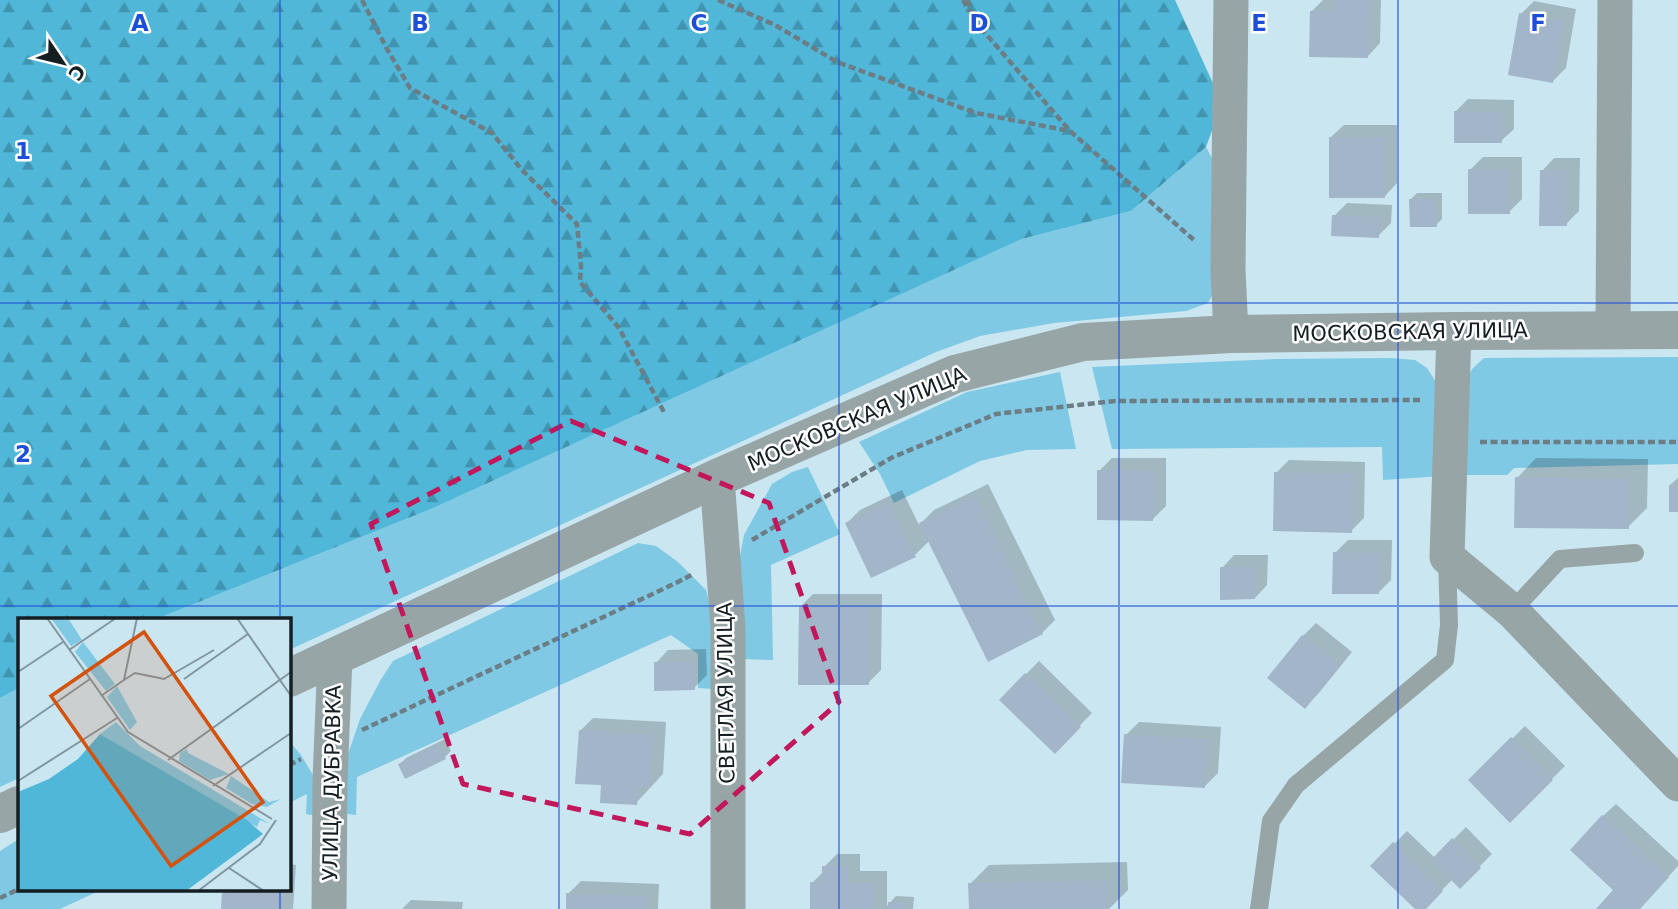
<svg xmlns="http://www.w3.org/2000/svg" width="1678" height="909" viewBox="0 0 1678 909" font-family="'DejaVu Sans',sans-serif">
  <defs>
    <pattern id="forest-firs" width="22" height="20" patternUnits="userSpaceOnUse" patternTransform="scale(1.75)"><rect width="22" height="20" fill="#50b7d9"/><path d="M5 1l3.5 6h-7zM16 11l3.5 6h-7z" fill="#4194b0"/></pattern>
  </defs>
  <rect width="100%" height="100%" fill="#cae6f1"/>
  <!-- green -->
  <g fill="#7fc9e4">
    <path d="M1206 147 1222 177V278L1208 303 1186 311 1054 323 980 336 936 352 289 650V620H154L431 509 1022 239 1131 211Z"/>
    <path d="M1678 357V464L1514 468 1507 475H1461L1463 385 1473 368 1484 358Z"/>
    <path d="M1390 358 1415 360 1427 368 1439 387 1442 476 1383 480 1382 447 1112 449 1092 367 1276 359Z"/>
    <path d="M1060 372 1076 449 1027 450 980 461 894 503 880 474 859 442 967 392Z"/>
    <path d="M808 467 840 534 771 565 773 660 741 659 738 567 744 535 772 484 792 472Z"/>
    <path d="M638 543 656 546 678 562 706 590 712 613V689L698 688V654L671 635 357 777 356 815 341 813 342 772 360 719 380 681 393 661Z"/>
    <path d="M19 688V778L0 787V698Z"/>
    <path d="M289 741 301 755 316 780V816L306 814 307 794 289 803Z"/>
    <path d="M19 839V890H101L60 909H0V851Z"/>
  </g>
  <!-- forest -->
  <path fill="url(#forest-firs)" d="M0 0H1175L1222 103 1206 147 1131 211 1022 239 431 509 154 620H19V688L0 698Z"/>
  <!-- shadow -->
  <g fill="#0003">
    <path d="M1323 0H1381L1380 43 1368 56 1312 11Z"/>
    <path d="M1534 1 1576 9 1566 68 1553 81 1521 14Z"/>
    <path d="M1468 99 1514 100V129L1501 141 1455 112Z"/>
    <path d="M1344 125H1397V183L1385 196 1331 137Z"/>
    <path d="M1483 157H1522V199L1509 212 1470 170Z"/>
    <path d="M1554 158H1580L1579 211 1566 224 1542 171Z"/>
    <path d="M1417 193H1442V219L1436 225 1411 199Z"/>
    <path d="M1347 203 1392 205 1391 223 1378 236 1334 216Z"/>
    <path d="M1112 458H1166V506L1153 519 1099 471Z"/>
    <path d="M1536 458 1648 459 1647 508 1628 527 1517 478Z"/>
    <path d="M1289 460 1365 462 1364 518 1351 531 1276 473Z"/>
    <path d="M1678 478V510L1670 485Z"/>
    <path d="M988 484 1055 620 1042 633 930 540 915 555 847 523 860 510 902 490 919 525 934 510Z"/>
    <path d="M1348 540H1392L1391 580 1378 593 1335 553Z"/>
    <path d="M1234 555H1268L1267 585 1255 598 1222 568Z"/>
    <path d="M813 594H882L881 670 868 683 800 607Z"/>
    <path d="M1316 623 1352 652 1318 694 1305 707 1303 636Z"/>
    <path d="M706 649 707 675 694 688 656 663 668 650Z"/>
    <path d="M1039 661 1092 713 1055 751 1002 699Z"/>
    <path d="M593 718 666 722 663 774 636 803 603 784 580 731Z"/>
    <path d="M1139 722 1221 727 1218 773 1205 786 1126 735Z"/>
    <path d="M1525 726 1565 766 1510 820 1470 780Z"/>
    <path d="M445 739 451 751 445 757 400 764 406 758Z"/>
    <path d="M1616 804 1678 861V866L1639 909H1598L1616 890 1603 816Z"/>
    <path d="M1466 827 1492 854 1460 886 1453 879 1423 909H1417L1372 866 1407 831 1435 858Z"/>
    <path d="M837 854H860V871H887V906L896 896 914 897 913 909H811L812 883 824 871V867Z"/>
    <path d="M1127 862 1128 890 1109 909H970V884L989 865Z"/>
    <path d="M289 864 296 865 293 909H222L223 894 228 890H289Z"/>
    <path d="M581 881 659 884 658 909H567L568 894Z"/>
    <path d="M411 900 463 902 462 909H402Z"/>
  </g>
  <!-- building -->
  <g fill="#a3b5c8">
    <path d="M1335 0H1369L1368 58 1309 57 1310 11H1335Z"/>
    <path d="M1519 13 1564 21 1553 83 1508 75Z"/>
    <path d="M1454 111 1502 112V143H1454Z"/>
    <rect x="1329" y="137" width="56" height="61"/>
    <rect x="1468" y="169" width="42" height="45"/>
    <path d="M1540 170H1568L1567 226H1539Z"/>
    <path d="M1409 199H1436L1437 227H1410Z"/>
    <path d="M1332 215 1380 217 1379 238 1331 236Z"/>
    <path d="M1097 470H1154L1153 521 1097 520Z"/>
    <path d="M1274 472 1353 474 1352 533 1273 531Z"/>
    <path d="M1515 477 1629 478V529L1514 528Z"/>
    <rect x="1669" y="485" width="9" height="27"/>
    <path d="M975 496 1043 634 988 662 919 523Z"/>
    <path d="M889 502 916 557 871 578 845 523Z"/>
    <path d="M1333 552 1380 553 1379 594H1332Z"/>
    <path d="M1220 567H1255V599L1220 600Z"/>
    <path d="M799 606H869V685H798Z"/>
    <path d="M1302 635 1340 666 1305 709 1267 678Z"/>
    <path d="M694 661 695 690 654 691V662Z"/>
    <path d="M1025 673 1081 727 1055 754 999 700Z"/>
    <path d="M579 730 654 734 650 788H638L637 805 600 803 601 785 575 784Z"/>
    <path d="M1124 734 1208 739 1205 788 1121 783Z"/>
    <path d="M1511 737 1553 780 1510 823 1468 780Z"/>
    <path d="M439 744 446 759 405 779 398 764Z"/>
    <path d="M1602 815 1669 877 1640 909H1596L1613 890 1570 850Z"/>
    <path d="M1452 838 1481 868 1460 889 1431 860Z"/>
    <path d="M1393 842 1443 891 1426 909H1415L1370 866Z"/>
    <path d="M822 866H848V883H875V909H810V882L822 883Z"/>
    <path d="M1109 880V909H969L968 883Z"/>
    <path d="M232 890H284L282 909H221L222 893 231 894Z"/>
    <path d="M566 893 647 896V909H566Z"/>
    <rect x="888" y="902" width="20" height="7"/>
  </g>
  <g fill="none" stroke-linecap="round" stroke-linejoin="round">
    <!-- path -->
    <g stroke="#6b7d85" stroke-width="4.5" stroke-dasharray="7 3.5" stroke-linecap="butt">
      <path d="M362 0 387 49 410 88 492 133 522 170 577 224 581 266 580 282 619 328 665 414"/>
      <path d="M718 0 775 25 837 62 976 113 1070 131"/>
      <path d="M963 0 969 11"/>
      <path d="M968 0 973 19 1070 131 1195 241"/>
      <path d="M1480 442H1678"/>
      <path d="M752 540 891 458 996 414 1115 401 1422 400"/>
      <path d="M362 730 676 583 693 574"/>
      <path d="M289 765 301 759"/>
      <path d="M0 898 19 889"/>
    </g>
    <!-- service -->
    <g stroke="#98a5a6" stroke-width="18">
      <path d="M1512 611 1560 559 1635 553"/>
      <path d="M1259 909 1271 821 1296 785 1445 660 1449 625 1447 557"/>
    </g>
    <!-- minor -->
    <g stroke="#98a5a6" stroke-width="35">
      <path d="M1231 0 1228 269 1231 334"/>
      <path d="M1613 330 1615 0"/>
      <path d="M1454 331 1447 557 1512 611 1678 784"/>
      <path d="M717 478 728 627V909"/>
      <path d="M329 909 330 780 335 657"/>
    </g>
    <!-- tertiary -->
    <g stroke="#98a5a6" stroke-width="38">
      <path d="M289 678 717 478 955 374 1083 342 1231 334 1454 331 1678 330"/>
      <path d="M0 814 19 805"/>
    </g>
  </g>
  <!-- marked area -->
  <path fill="none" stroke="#c2185b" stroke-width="5" stroke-dasharray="14 9" stroke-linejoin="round" d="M571 421 769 503 839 702 690 834 463 784 371 524Z"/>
  <!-- grid -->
  <path fill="none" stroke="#1d4ed8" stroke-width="2" stroke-opacity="0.55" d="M280 0V620M559 0V909M839 0V909M1119 0V909M1398 0V909M0 303H1678M0 606H1678M280 890V909"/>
  <g text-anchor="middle" stroke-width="5" stroke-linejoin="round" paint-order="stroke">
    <!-- street labels -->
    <g font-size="21" fill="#151f23" stroke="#fff">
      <text transform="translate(1410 332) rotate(-1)" y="7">МОСКОВСКАЯ УЛИЦА</text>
      <text transform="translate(857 419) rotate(-23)" y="7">МОСКОВСКАЯ УЛИЦА</text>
      <text transform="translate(726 693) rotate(-91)" y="7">СВЕТЛАЯ УЛИЦА</text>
      <text transform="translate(332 783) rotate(-89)" y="7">УЛИЦА ДУБРАВКА</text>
    </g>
  </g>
  <!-- overview -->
  <g transform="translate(18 618)">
    <rect width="273" height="273" fill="#cae6f1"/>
    <path d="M33 0H50L64 22 53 28ZM65 24 97 66 88 73 57 34ZM99 68 119 104 112 112 89 79ZM98 104 122 128 252 206 242 202 239 209 82 116ZM169 131 170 135 211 156 192 162 161 143 162 135ZM213 158 251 184 263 181 249 189 234 186 208 170Z" fill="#7fc9e4"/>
    <path d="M82 116 229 202 245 216 168 273H0V174L31 161 60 141Z" fill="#50b7d9"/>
    <path fill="none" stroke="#82969f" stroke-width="2" d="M29 0 110 114 254 201M219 0 273 78M51 32 98 0M0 54 45 24M166 61 230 16M106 62 117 55 146 61 196 32M83 78 106 62 119 0M0 111 72 61M150 142 273 54M0 163 99 100M195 168 273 115M211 250 246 273M180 273 242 226 258 202"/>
    <path fill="#d3530e" fill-opacity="0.15" stroke="#d3530e" stroke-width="3.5" d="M126 14 245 184 153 248 33 78Z"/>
    <rect width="273" height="273" fill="none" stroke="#151f23" stroke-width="3.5"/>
  </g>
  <g font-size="23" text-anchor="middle" font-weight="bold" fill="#1d4ed8" stroke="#fff" stroke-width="5" stroke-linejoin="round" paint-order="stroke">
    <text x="140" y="31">A</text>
    <text x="420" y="31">B</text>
    <text x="699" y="31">C</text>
    <text x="979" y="31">D</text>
    <text x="1259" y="31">E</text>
    <text x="1538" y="31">F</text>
    <text x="23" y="159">1</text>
    <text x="23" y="462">2</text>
  </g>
  <!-- north arrow -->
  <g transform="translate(63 63) rotate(125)" stroke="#ffffff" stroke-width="5" paint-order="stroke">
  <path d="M0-5L12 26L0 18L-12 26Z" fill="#151f23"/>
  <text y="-10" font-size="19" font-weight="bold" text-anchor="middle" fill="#151f23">С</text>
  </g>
</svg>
